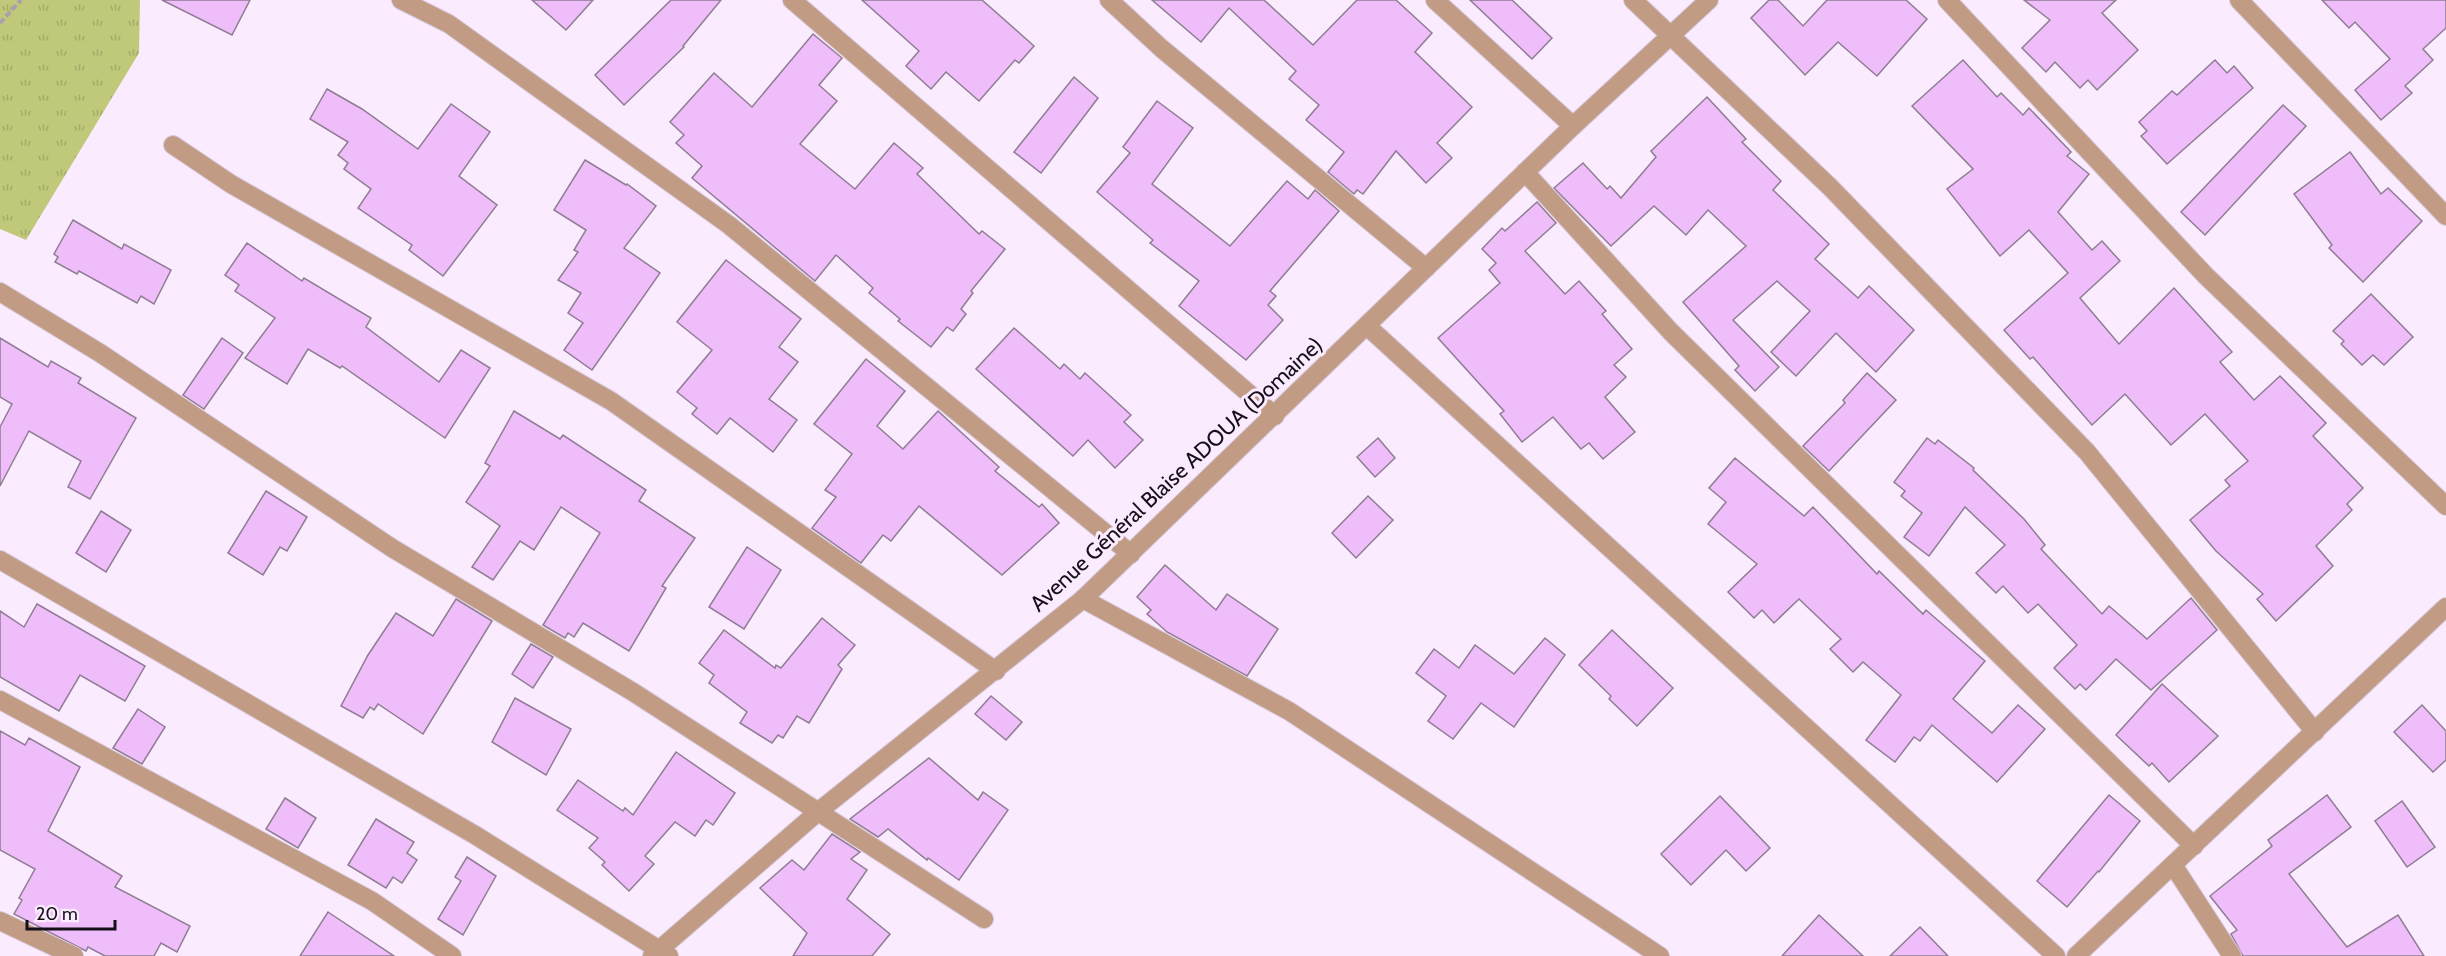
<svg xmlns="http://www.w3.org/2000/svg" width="2446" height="956" viewBox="0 0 2446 956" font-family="Cabin,sans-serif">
  <defs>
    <pattern id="grass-tufts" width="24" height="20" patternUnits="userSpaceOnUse" patternTransform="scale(1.5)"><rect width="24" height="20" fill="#c0c979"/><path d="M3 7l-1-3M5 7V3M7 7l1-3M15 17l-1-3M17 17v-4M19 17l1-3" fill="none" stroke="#a4ab68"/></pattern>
  </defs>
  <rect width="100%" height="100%" fill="#fbebff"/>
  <!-- grass -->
  <path fill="url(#grass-tufts)" d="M0 0H140L139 53 26 240 0 229Z"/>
  <!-- building -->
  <g fill="#efbdfa" stroke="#8f7d93" stroke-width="1.5">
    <path d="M162 0H250L232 35Z"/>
    <path d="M532 0H593L566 30Z"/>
    <path d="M671 0H721L683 46 684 47 624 105 595 75Z"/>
    <path d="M862 0H982L1034 46 1019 63 1015 60 979 101 946 72 931 89 906 66 919 51Z"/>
    <path d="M1152 0H1264L1313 45 1357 0H1396L1432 33 1415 52 1472 107 1437 143 1452 158 1426 183 1396 151 1363 194 1357 190 1354 194 1328 172 1344 152 1306 120 1319 105 1289 79 1296 71 1229 8 1201 42Z"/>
    <path d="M1470 0H1512L1552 38 1532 59Z"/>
    <path d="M1769 0H1778L1803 26 1827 0H1906L1927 19 1877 76 1838 42 1805 75 1751 18Z"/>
    <path d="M2024 0H2116L2102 13 2138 50 2097 90 2088 80 2080 88 2055 62 2046 72 2022 48 2050 20Z"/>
    <path d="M2322 0H2446V28L2423 49 2433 60 2405 86 2412 93 2381 120 2355 90 2390 59 2355 22 2349 28Z"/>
    <path d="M813 34 842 58 819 85 837 101 800 144 855 189 894 143 923 168 917 174 979 234 982 231 1005 249 971 291 973 293 961 309 966 314 953 331 947 327 931 347 898 321 900 319 869 293 873 288 836 255 815 281 692 178 702 166 676 143 684 135 670 122 714 73 752 107Z"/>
    <path d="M1963 60 1997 97 2001 93 2023 115 2029 108 2071 152 2067 156 2089 174 2058 212 2092 250 2102 241 2120 261 2080 298 2119 344 2174 288 2232 352 2220 362 2254 400 2280 376 2326 423 2313 436 2363 488 2347 504 2352 510 2316 546 2333 566 2276 621 2257 599 2263 594 2216 551 2190 520 2230 486 2225 480 2248 461 2205 414 2171 445 2125 394 2092 425 2033 357 2030 359 2004 330 2068 273 2029 230 2000 256 1947 189 1973 169 1912 106Z"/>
    <path d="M2215 60 2227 73 2234 66 2253 88 2167 164 2141 136 2147 131 2139 122 2172 91 2177 95Z"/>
    <path d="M1074 77 1098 98 1041 173 1014 152Z"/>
    <path d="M327 89 362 109 418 149 451 104 490 132 459 176 497 205 443 276 409 250 412 245 358 208 371 189 344 169 348 163 338 155 348 142 310 119Z"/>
    <path d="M1707 97 1746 139 1742 142 1781 181 1773 190 1829 244 1815 259 1858 298 1869 286 1914 330 1876 372 1836 333 1796 376 1771 352 1810 311 1777 281 1733 320 1779 367 1755 391 1735 370 1739 366 1683 302 1746 246 1708 210 1686 235 1654 206 1611 246 1554 188 1583 163 1607 189 1610 186 1621 198 1656 157 1651 151Z"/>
    <path d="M1157 101 1193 128 1152 184 1230 246 1287 181 1308 199 1315 190 1339 211 1270 291 1276 296 1268 305 1283 320 1246 360 1179 306 1199 281 1150 243 1153 240 1097 192 1130 153 1123 147Z"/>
    <path d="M2283 105 2306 126 2205 235 2181 212Z"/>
    <path d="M2350 152 2381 194 2388 188 2422 221 2363 282 2329 248 2332 245 2294 194Z"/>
    <path d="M585 160 626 185 627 184 656 206 624 248 660 273 592 370 564 350 583 323 568 313 581 293 558 280 578 252 574 250 586 230 554 210Z"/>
    <path d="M1537 202 1556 223 1525 251 1565 294 1579 281 1606 311 1602 314 1632 349 1614 365 1626 377 1605 397 1635 432 1603 459 1589 443 1581 449 1553 417 1522 442 1500 414 1504 411 1438 338 1500 283 1489 270 1496 263 1482 249 1502 228 1505 231Z"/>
    <path d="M73 220 122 249 124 244 171 270 154 304 141 296 137 303 79 271 77 274 55 262 58 257 54 254Z"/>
    <path d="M247 243 302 281 304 278 371 318 366 327 439 382 461 350 490 368 445 438 342 366 340 368 308 349 287 384 245 358 275 318 235 291 239 285 225 275Z"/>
    <path d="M726 260 801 319 779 347 798 362 769 399 797 420 773 452 730 418 717 434 692 414 697 408 677 392 712 350 677 322Z"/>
    <path d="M2371 294 2413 337 2384 365 2373 355 2362 365 2341 344 2344 341 2333 331Z"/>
    <path d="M1014 328 1060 369 1064 364 1080 379 1085 373 1131 415 1124 422 1143 440 1115 468 1088 440 1073 456 976 369Z"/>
    <path d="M0 338 48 367 51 361 81 378 78 383 136 418 90 499 68 487 81 461 29 431 0 486V427L12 404 0 397Z"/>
    <path d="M222 338 243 353 204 409 183 395Z"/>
    <path d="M866 359 905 391 877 426 903 449 938 411 999 467 995 471 1039 507 1042 504 1059 523 1002 575 919 506 891 541 883 535 861 563 812 528 836 497 825 490 852 454 814 424Z"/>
    <path d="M1867 373 1896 400 1829 471 1803 446 1845 403 1843 400Z"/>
    <path d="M514 411 560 439 563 435 646 490 639 501 695 538 662 586 666 588 629 651 583 623 574 637 568 633 565 638 543 625 600 533 561 507 534 550 520 541 493 580 472 567 500 526 466 502 490 466 485 463Z"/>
    <path d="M1378 438 1395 458 1375 477 1357 457Z"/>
    <path d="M1927 438 1935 444 1938 440 1974 468 1973 470 2024 519 2045 545 2041 549 2102 614 2109 606 2147 639 2191 598 2217 630 2151 690 2116 659 2086 690 2080 684 2075 689 2054 668 2077 645 2038 604 2028 613 2003 586 1996 593 1976 573 2005 545 1965 507 1929 556 1904 537 1922 513 1901 496 1905 491 1894 482Z"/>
    <path d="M1735 458 1804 516 1813 507 1877 574 1879 571 1923 614 1926 610 1985 661 1953 699 1992 733 2018 705 2045 729 1997 782 1932 725 1920 741 1914 737 1895 762 1866 740 1901 695 1863 662 1853 672 1830 649 1841 639 1799 599 1774 623 1762 610 1754 618 1728 592 1757 564 1708 524 1726 502 1709 488Z"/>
    <path d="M266 491 307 517 287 551 280 547 263 575 228 553Z"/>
    <path d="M1368 496 1393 520 1356 558 1332 533Z"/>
    <path d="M101 511 131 530 106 572 76 553Z"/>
    <path d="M747 547 781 570 744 629 709 607Z"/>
    <path d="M1165 565 1216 610 1227 594 1278 629 1247 676 1167 632 1147 614 1151 610 1137 597Z"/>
    <path d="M456 599 492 621 423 734 378 704 374 710 370 707 363 718 341 706 368 655 396 613 433 636Z"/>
    <path d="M37 604 145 666 125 701 80 675 59 711 0 677V611L24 627Z"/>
    <path d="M822 618 855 645 838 665 842 669 809 723 797 716 783 738 778 735 772 743 740 723 747 712 709 683 714 675 699 663 724 630 775 668 776 665 781 668Z"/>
    <path d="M1612 630 1673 688 1637 726 1609 699 1611 696 1579 665Z"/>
    <path d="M1545 638 1565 655 1514 727 1481 703 1453 739 1428 721 1446 696 1416 673 1434 649 1459 668 1475 645 1514 674Z"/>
    <path d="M531 644 553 657 533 688 512 674Z"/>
    <path d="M2162 684 2218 736 2169 782 2152 763 2149 766 2116 735Z"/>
    <path d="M991 696 1022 722 1006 740 975 714Z"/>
    <path d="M515 698 571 729 546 775 492 742Z"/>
    <path d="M2422 705 2446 731V760L2433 772 2394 732Z"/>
    <path d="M138 709 165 727 142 764 113 748Z"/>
    <path d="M0 731 25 745 29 738 80 767 48 831 122 876 115 887 190 926 177 952 161 943 154 956H105L88 947 86 951 14 914 22 900 19 898 35 869 0 850Z"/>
    <path d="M676 752 735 793 713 825 706 820 695 836 675 822 645 856 654 864 629 891 602 865 605 862 589 848 598 838 557 810 578 780 623 811 625 808 633 815Z"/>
    <path d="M929 758 978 800 983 792 1008 810 959 880 928 858 927 860 888 829 878 837 850 819Z"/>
    <path d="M2109 795 2140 821 2099 872 2098 871 2067 907 2037 881Z"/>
    <path d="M2327 795 2351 827 2289 874 2347 947 2398 915 2424 956H2243L2231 934 2237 930 2210 896 2272 846 2268 840Z"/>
    <path d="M1720 796 1770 848 1746 871 1726 850 1691 885 1661 854Z"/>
    <path d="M285 798 316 818 298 848 266 829Z"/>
    <path d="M2402 801 2435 847 2407 867 2375 821Z"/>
    <path d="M376 819 414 842 407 853 417 860 402 883 393 877 386 888 348 865Z"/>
    <path d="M832 834 860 852 851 859 867 870 847 899 890 934 872 956H793L807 933 760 888 792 860 804 870Z"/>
    <path d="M467 857 496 876 463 935 438 919 461 881 455 877Z"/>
    <path d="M328 912 394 956H300Z"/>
    <path d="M1819 915 1863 956H1782Z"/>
    <path d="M1920 927 1948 956H1890Z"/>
  </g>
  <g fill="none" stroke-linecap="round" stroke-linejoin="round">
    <defs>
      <g id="street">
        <path d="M401 0 449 24 729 225 1131 554"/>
        <path d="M792 0 1275 416"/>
        <path d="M1109 0 1161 48 1426 268"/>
        <path d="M1435 0 1573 126"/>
        <path d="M1633 0 1830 187 2087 452 2315 732"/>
        <path d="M1947 0 2206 276 2446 506"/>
        <path d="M2239 0 2446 216"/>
        <path d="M173 145 231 184 611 401 996 671"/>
        <path d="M1525 172 1671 332 2194 846"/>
        <path d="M0 292 100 353 392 548 633 692 984 919"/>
        <path d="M1367 326 2056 956"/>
        <path d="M0 560 475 835 669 956"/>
        <path d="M1083 599 1289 711 1660 956"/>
        <path d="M0 700 372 901 452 956"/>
        <path d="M2173 865 2232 956"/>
        <path d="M0 921 74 956"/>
        <path d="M652 956 819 811 1083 599 1573 126 1709 0"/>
        <path d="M2076 956 2446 607"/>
      </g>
    </defs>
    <!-- street casing -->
    <use href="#street" stroke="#d6c8da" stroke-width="20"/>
    <!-- path -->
    <path stroke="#ab9eae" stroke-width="4" stroke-dasharray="6 3" stroke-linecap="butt" d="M0 23 21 0"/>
    <!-- street -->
    <use href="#street" stroke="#c19b84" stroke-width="18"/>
  </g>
  <g text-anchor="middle" stroke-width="6" stroke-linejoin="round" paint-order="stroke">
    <!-- street labels -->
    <g font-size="22" fill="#150f17" stroke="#fbebff">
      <text transform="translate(1176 474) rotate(-43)" y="8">Avenue Général Blaise ADOUA (Domaine)</text>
    </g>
  </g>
  <!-- scale -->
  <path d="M27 920v9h88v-9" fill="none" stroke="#150f17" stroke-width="3"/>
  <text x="36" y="920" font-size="18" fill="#150f17" stroke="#fbebff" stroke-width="4.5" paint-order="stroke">20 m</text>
</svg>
